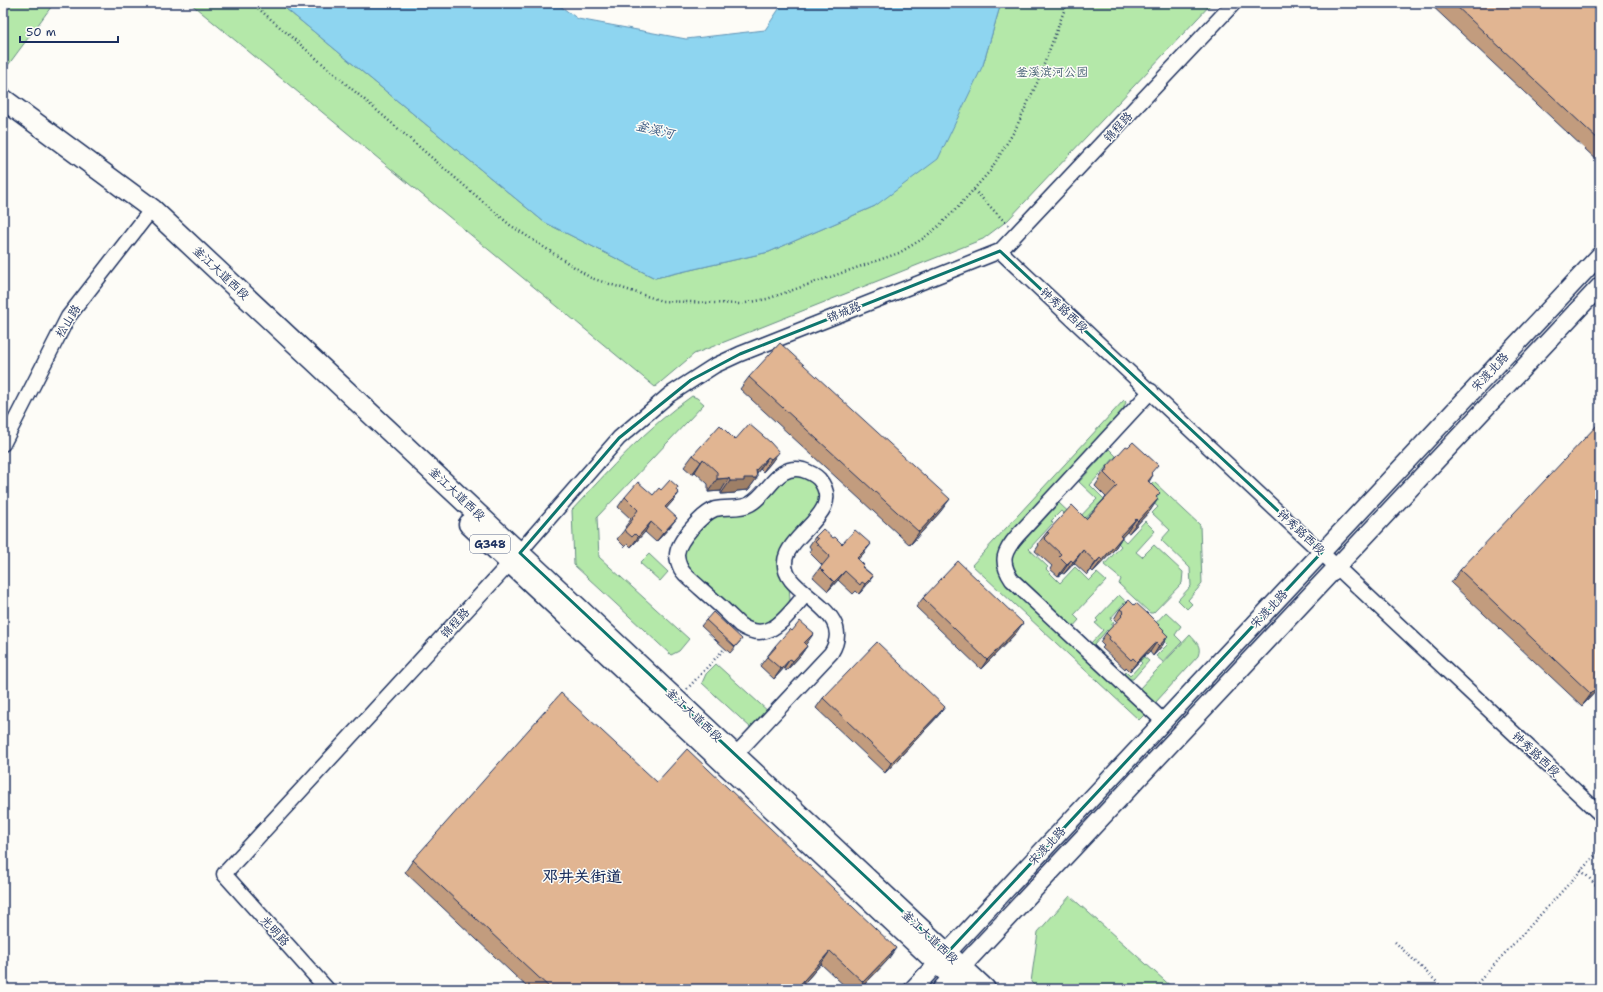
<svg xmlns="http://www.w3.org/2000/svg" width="1603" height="992" viewBox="0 0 1603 992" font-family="'Shantell Sans','LXGW WenKai TC',sans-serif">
  <rect width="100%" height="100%" fill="#fdfcf7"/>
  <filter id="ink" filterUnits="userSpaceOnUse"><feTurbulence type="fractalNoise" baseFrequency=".025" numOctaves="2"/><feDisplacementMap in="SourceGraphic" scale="8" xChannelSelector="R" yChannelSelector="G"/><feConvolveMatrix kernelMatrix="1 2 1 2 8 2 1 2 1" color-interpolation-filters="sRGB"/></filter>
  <g filter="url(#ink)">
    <!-- green -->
    <g fill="#b4e8a9" stroke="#688c84">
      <path d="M3 3H54L3 72Z"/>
      <path d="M190 3H279L544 222 655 278 769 252 875 206 983 65 1001 3H1212L1008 220 983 239 694 354 655 387Z"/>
      <path d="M692 396 697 398 704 404 597 517 599 557 689 639 679 651 671 655 574 565 572 510C610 469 646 428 692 396Z"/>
      <path d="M1124 400 1126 402 1122 412 1008 536 1005 540 999 562 1143 710 1145 714 1139 720 972 565Z"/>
      <path d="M1109 449 1116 456 1090 485 1104 499 1077 527 1061 511 1051 521 1053 523 1029 549 1048 567 1046 569 1060 583 1075 567 1089 581 1097 573 1106 581 1074 615 1079 620 1072 628 1022 581C1006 563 1010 556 1023 539L1025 540 1059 503 1077 520 1097 499 1079 482Z"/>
      <path d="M796 473 817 484 821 503 789 541V585L790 600 789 604 771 625 750 626 690 573 681 554 706 519 780 479Z"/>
      <path d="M1154 482 1200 525 1202 584 1188 600 1192 604 1187 609 1178 600 1191 586 1190 568 1161 540 1170 530 1152 513 1158 507 1143 494Z"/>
      <path d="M1145 521 1155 531 1136 552 1142 557 1154 545 1183 572 1182 583 1153 613H1150L1119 584 1121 579 1104 565 1121 546 1104 530 1108 525 1126 542Z"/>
      <path d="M649 554 668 572 660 581 640 563Z"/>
      <path d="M1119 595 1145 620 1144 621 1124 603 1110 619 1114 623 1111 625 1114 628 1110 633 1107 630 1094 645 1124 674 1126 672 1130 676 1142 663 1139 660 1143 656 1149 661 1133 679H1127L1090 644 1103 630 1095 623 1098 621 1096 619Z"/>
      <path d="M1166 612 1181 626 1175 635 1182 642 1163 662 1156 656 1168 644 1151 628Z"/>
      <path d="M1190 635C1196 642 1202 646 1198 656L1155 703H1153L1139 692V689Z"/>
      <path d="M716 664 770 713 751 728 702 683 706 674Z"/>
      <path d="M1070 896 1174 989H1038L1031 982 1038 932Z"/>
    </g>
    <!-- water -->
    <path fill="#8ed5f0" stroke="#6093b6" d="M279 3H556L578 19 686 39 765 30 783 3H1001L983 65 938 159 875 206 769 252 655 278 544 222Z"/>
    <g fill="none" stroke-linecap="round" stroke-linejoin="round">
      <defs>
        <g id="minor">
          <path d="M1000 251 1600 814"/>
          <path d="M1151 391 1018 535C1004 551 999 561 1012 580L1163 721"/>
          <path d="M3 444 68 317 152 209"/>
          <path d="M736 754 831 653C853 618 809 602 791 580 761 540 852 519 819 479 815 475 809 472 803 470 777 463 769 494 750 504 739 510 727 506 715 509 702 514 678 541 677 554 677 559 679 565 681 569 685 576 694 582 700 588 714 600 727 612 740 625 770 646 788 614 806 594"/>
          <path d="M327 989 224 874 510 563 619 438 669 395 714 366 740 354 1000 251 1234 3"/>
        </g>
        <g id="major">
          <path d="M913 989 1600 255"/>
          <path d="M941 989 1600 286"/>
        </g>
        <g id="highway">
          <path d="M3 99 152 209 985 989"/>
          <path d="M469 524 965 989"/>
        </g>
      </defs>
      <!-- minor casing -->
      <use href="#minor" stroke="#1b2f5e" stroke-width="17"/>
      <!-- major casing -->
      <use href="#major" stroke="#1b2f5e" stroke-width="20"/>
      <!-- highway casing -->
      <use href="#highway" stroke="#1b2f5e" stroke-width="23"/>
      <!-- path -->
      <g stroke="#1b2f5e" stroke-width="2.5" stroke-dasharray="1 3" stroke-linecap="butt">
        <path d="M252 3 510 225 591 278 662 301 741 304 767 299 899 253 924 238 940 225 958 207 990 171 1015 130 1037 83 1067 3"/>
        <path d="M974 190 1008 225"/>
        <path d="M687 689 726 647"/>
        <path d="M1581 870 1600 889"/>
        <path d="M1395 942 1444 989"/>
        <path d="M1472 989 1600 850"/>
      </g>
      <!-- minor -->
      <use href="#minor" stroke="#fdfcf7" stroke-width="14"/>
      <!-- major -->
      <use href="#major" stroke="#fdfcf7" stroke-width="17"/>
      <!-- highway -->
      <use href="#highway" stroke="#fdfcf7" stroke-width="20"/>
    </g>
    <!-- wall -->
    <g fill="#c29c7e" stroke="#1b2f5e">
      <path d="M1429 3H1600V163Z"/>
      <path d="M749 377 941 511 910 545 740 389Z"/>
      <path d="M735 440 779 452 770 464 763 472 760 469 757 473V478L748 490 737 491 735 493 721 494V491L708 492V484L695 472 692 474 684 467 693 455Z"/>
      <path d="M1107 467 1152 474 1153 475 1149 482 1157 497 1150 511 1129 533 1127 532 1122 537 1114 550 1093 572 1091 570 1087 575 1074 563 1064 574 1062 573 1058 576 1050 569 1052 566 1035 551 1039 545 1038 544 1047 532 1086 519 1106 497 1095 486 1099 480H1098Z"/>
      <path d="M678 487 676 490 679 493 672 502 666 508 670 527 656 542 645 532 631 547 628 544 625 547 617 539 626 528 625 527 631 519 618 507 625 497 653 495 661 490Z"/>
      <path d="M815 537 833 538 842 544 864 553 858 559 863 567 873 576 866 586 859 594 856 591 853 594 838 580 828 591 813 577 822 565 809 552 811 549 809 546Z"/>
      <path d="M1460 570 1600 687 1582 706 1451 583Z"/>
      <path d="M923 598 1016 633 981 669 916 607Z"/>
      <path d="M1120 609 1163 632 1168 636 1162 646 1153 656 1150 652 1146 654 1130 671 1126 667 1125 669 1102 648 1104 646 1100 642 1106 633 1117 622 1114 619Z"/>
      <path d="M706 620 742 639 737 645 730 653 701 626Z"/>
      <path d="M807 643 805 645 807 646 800 656 786 671 784 668 774 679 760 666 775 646Z"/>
      <path d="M823 698 938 716 885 773 816 708Z"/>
      <path d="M413 860 887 961 860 989H848L821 964 799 989H529L405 872Z"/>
    </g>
    <!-- shaded-wall -->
    <g fill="#9e7f66" stroke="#1b2f5e">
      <path d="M779 452 770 464 763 472 771 459Z"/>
      <path d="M768 457 760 469 752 478H757L748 490 737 491 735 493 721 494 730 481 744 478 756 470Z"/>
      <path d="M703 459 695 472 692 474 701 462Z"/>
      <path d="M729 478 721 491 708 492 717 479Z"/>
      <path d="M679 493 672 502 659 517 665 507Z"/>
      <path d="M950 499 941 511 910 545 919 532Z"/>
      <path d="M1158 499 1150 511 1129 533 1138 521Z"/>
      <path d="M677 518 670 527 656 542 663 533Z"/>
      <path d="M1136 519 1127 532 1112 548 1120 536Z"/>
      <path d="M651 522 645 532 631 547 638 537Z"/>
      <path d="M1122 537 1114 550 1093 572 1102 560Z"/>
      <path d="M871 544 864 553 850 568 857 558Z"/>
      <path d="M1083 550 1074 563 1064 574 1073 562Z"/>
      <path d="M1100 558 1091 570 1087 575 1096 562Z"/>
      <path d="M1071 560 1062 573 1058 576 1067 564Z"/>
      <path d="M845 571 838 580 828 591 834 582Z"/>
      <path d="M873 576 866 586 859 594 865 584Z"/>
      <path d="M1023 623 1016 633 981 669 987 660Z"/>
      <path d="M814 633 807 643 798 653 804 643Z"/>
      <path d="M1168 636 1162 646 1153 656 1159 646Z"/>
      <path d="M1156 643 1150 652 1146 654 1130 671 1137 662 1153 645Z"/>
      <path d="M807 646 800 656 786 671 793 661Z"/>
      <path d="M790 659 784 668 774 679 781 669Z"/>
      <path d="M1600 684V687L1582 706 1591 694Z"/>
      <path d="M945 707 938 716 885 773 891 763Z"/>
      <path d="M896 948 887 961 860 989H858L863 982Z"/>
      <path d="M830 951 821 964 799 989H796Z"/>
    </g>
    <!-- building -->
    <g fill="#e1b592" stroke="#1b2f5e">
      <path d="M1453 3H1600V141Z"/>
      <path d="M780 343 950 499 919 532 749 377Z"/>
      <path d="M1600 422V684L1591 694 1460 570Z"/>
      <path d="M749 424 770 442 779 452 771 459 768 457 756 470 757 478H744V481H730L729 478 717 479V472L703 459 701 462 693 455 720 425 735 440Z"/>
      <path d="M1133 442 1158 465 1151 473 1153 475 1148 481 1160 493 1156 497 1158 499 1138 521 1136 519 1120 536 1122 537 1102 560 1100 558 1096 562 1083 550 1073 562 1071 560 1067 564 1059 556 1061 554 1044 538 1049 533 1047 532 1072 505 1086 519 1117 486 1104 473 1108 468 1107 467 1126 446 1128 447Z"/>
      <path d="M670 480 678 487 676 490 679 493 665 507 677 518 663 533 651 522 638 537 635 534 632 537 624 530 633 519 632 518 638 510 625 497 638 482 653 495 659 488 661 490Z"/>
      <path d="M823 529 833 538 835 537 842 544 855 530 871 544 857 558 864 565 862 567 873 576 865 584 862 582 860 585 845 571 834 582 820 568 830 556 815 542 818 539 815 537Z"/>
      <path d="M958 561 1023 623 987 660 923 598Z"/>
      <path d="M1129 600 1134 605 1136 603 1147 613 1164 630 1163 631 1168 636 1159 646 1156 643 1153 645 1137 662 1133 658 1131 660 1109 639 1110 637 1106 633 1122 616 1121 615 1124 612 1120 609Z"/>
      <path d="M713 612 742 639 735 647 706 620Z"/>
      <path d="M800 621 814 633 804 643 807 646 793 661 790 659 781 669 767 657 776 647 775 646 790 629 792 631Z"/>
      <path d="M877 642 945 707 891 763 823 698Z"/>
      <path d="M561 693 657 782 687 749 896 948 863 982 830 951 796 989H551L413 860Z"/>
    </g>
  </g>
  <!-- marked area -->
  <path fill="none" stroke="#0f766e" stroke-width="3" stroke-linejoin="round" d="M1000 251 1322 552 947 953 520 553 619 438 691 380 740 354Z"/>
  <g text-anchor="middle" stroke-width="3" stroke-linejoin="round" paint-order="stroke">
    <!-- shield labels -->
    <rect fill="#fdfcf7" stroke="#5f6c8c" stroke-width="1" x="470" y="535" width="40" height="18" rx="3"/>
    <g font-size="11" font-weight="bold" fill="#1b2f5e">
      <text x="490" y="548">G348</text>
    </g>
    <!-- park labels -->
    <g font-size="12" fill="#415d71" stroke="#fdfcf7">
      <text x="1052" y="76">釜溪滨河公园</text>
    </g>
    <!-- street labels -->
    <g font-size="12" fill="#1b2f5e" stroke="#fdfcf7">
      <text transform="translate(1118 127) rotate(-47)" y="4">锦程路</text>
      <text transform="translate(221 273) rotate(43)" y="4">釜江大道西段</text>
      <text transform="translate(1064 310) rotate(43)" y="4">钟秀路西段</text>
      <text transform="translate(844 312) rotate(-22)" y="4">锦城路</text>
      <text transform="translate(68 321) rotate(-58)" y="4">松山路</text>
      <text transform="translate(1490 372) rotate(-47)" y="4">宋渡北路</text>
      <text transform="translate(457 494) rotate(43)" y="4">釜江大道西段</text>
      <text transform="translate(1301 532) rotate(43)" y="4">钟秀路西段</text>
      <text transform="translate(1269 609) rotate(-47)" y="4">宋渡北路</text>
      <text transform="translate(455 623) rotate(-47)" y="4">锦程路</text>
      <text transform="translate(694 715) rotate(43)" y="4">釜江大道西段</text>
      <text transform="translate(1536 754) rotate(43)" y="4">钟秀路西段</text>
      <text transform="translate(1047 846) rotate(-47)" y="4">宋渡北路</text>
      <text transform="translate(275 931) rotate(48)" y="4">光明路</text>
      <text transform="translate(930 937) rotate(43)" y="4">釜江大道西段</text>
    </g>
    <!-- water labels -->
    <g font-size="13" font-style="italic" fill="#385882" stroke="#fdfcf7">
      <text transform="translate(655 129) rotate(14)" y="5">釜溪河</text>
    </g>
    <!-- district labels -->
    <g font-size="16" font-weight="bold" fill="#1b2f5e" stroke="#fdfcf7">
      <text x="582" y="882">邓井关街道</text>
    </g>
  </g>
  <!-- margin -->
  <rect width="1603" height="992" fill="none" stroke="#fdfcf7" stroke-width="16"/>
  <rect x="8" y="8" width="1587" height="976" fill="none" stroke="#1b2f5e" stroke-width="1.5" filter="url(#ink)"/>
  <!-- scale -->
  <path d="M20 36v6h98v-6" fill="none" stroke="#1b2f5e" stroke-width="2"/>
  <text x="26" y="36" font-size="12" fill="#1b2f5e" stroke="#fdfcf7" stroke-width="3" paint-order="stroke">50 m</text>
</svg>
